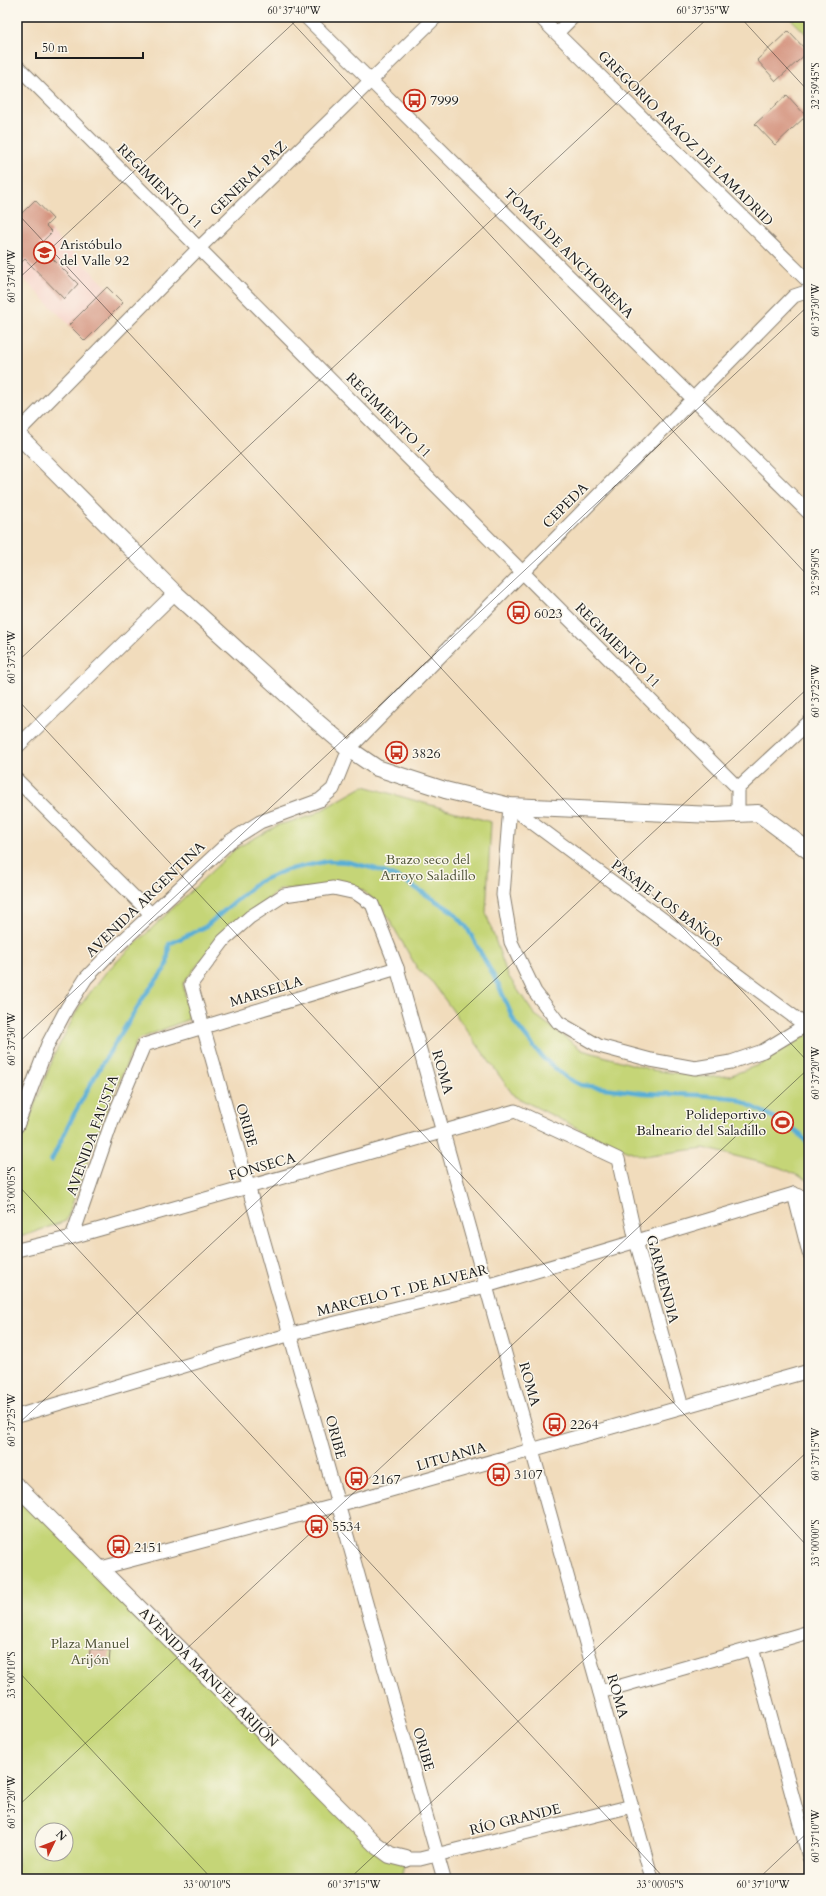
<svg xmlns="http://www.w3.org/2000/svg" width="826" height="1896" viewBox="0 0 826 1896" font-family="Cardo,serif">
  <rect width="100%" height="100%" fill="#fbf7ec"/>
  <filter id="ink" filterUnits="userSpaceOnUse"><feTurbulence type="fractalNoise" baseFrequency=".025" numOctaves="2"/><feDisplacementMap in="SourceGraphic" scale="8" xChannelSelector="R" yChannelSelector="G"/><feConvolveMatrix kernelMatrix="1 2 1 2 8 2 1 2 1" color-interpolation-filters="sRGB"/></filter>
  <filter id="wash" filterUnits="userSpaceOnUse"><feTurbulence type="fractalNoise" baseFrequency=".012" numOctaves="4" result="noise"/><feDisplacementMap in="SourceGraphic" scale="16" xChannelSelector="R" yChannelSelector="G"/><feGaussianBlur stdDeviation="0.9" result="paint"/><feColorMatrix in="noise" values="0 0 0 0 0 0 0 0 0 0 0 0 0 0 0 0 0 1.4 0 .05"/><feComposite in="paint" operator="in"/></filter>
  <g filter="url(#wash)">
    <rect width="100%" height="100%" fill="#f1dcbc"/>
    <!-- built -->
    <path fill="#f7d1c8" d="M35 200 53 219 46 226 123 303 85 341 17 272V218Z"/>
    <!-- green -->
    <g fill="#c5d577" stroke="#70784a" fill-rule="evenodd">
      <path d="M789 17H809V37Z"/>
      <path d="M364 786 491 822 486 913 507 974 534 1014 582 1050 652 1070 704 1077 729 1076 761 1064 809 1033V1181L782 1168 704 1148 643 1156 607 1143 514 1096 433 983 417 968 382 907 361 889H281L220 937 183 983 189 1019 137 1040 104 1116 66 1221 17 1238V1151L55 1053 79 1007 107 971 235 849 278 825 311 816Z"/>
      <path d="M17 1486 375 1844 406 1859 402 1879H17ZM42 1830H66V1854H42Z"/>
    </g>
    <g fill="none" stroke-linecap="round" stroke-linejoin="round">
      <!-- stream -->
      <path stroke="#58aed5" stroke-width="4.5" d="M51 1161 74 1114 101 1066 145 995 167 966 169 944 205 927 258 882 286 870 328 861 348 862 376 869 403 880 452 911 466 926 498 984 515 1023 543 1058 567 1078 581 1085 643 1093 698 1095 735 1098 769 1115 798 1132 809 1145"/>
    </g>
    <g id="blocks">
      <!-- building -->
      <g fill="#d4937e">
        <path d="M788 31 808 52 776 81 757 60Z"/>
        <path d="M787 95 806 116 775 145 755 124Z"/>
        <path d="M35 200 53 219 46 226 52 232 39 245 78 284 64 299 25 259 17 267V218Z"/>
        <path d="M107 287 123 303 85 341 69 325Z"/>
        <path d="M90 1649 110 1650 109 1665 89 1664Z"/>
      </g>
    </g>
  </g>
  <g filter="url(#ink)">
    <use href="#blocks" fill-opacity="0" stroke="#867c6c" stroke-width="1"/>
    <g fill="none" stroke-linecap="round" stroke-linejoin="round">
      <defs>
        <g id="minor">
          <path d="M306 17 809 513"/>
          <path d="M540 17 809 282"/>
          <path d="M557 33 573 17"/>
          <path d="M17 66 738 788"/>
          <path d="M17 433 199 248 436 17"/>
          <path d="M17 747 175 593"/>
          <path d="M17 780 151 914"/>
          <path d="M510 806 503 895 511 942 535 992 558 1022 599 1046 651 1060 695 1068 731 1062 763 1051 809 1023"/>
          <path d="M510 806 805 1025"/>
          <path d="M738 814V788L809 722"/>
          <path d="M17 1126 48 1044 67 1008 86 978 113 950 230 841 260 822 320 800 333 789 349 749 794 296 809 291"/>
          <path d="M794 1194 809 1253"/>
          <path d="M794 1194 809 1199"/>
          <path d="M72 1237 112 1121 144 1045 397 968"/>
          <path d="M17 1250 72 1237 515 1111 618 1159 636 1241 682 1407"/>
          <path d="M17 1416 291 1334 486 1286 794 1194"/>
          <path d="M101 1568 338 1505 809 1371"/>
          <path d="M752 1648 809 1857"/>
          <path d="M600 1692 809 1632"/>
          <path d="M406 1859H420L632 1806"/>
          <path d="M444 1879 191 984 224 940 250 917 284 895 333 888 356 893 372 904 397 968 652 1879"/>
        </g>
        <g id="tertiary">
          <path d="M17 434 175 593 308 714 349 749 377 768 445 790 510 806 713 815 758 813 809 851"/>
          <path d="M17 1486 375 1844 390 1855 406 1859"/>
        </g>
      </defs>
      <!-- minor casing -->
      <use href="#minor" stroke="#867c6c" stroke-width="15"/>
      <!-- tertiary casing -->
      <use href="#tertiary" stroke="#867c6c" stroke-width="18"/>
      <!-- minor -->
      <use href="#minor" stroke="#fff" stroke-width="13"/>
      <!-- tertiary -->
      <use href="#tertiary" stroke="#fff" stroke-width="16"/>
    </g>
  </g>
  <!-- ticks -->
  <path fill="none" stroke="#1c1c1c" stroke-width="1" stroke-opacity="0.45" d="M287 17 809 577M740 17 809 92M17 213 809 1063M17 280 300 17M17 662 709 17M17 699 809 1548M17 1044 809 305M17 1184 665 1879M17 1425 809 687M17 1670 212 1879M17 1807 809 1068M349 1879 809 1450M758 1879 809 1831"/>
  <!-- icons -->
  <defs>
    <symbol id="bus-ring" viewBox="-11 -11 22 22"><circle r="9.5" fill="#fbf7ec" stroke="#c8321e" stroke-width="1.5"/><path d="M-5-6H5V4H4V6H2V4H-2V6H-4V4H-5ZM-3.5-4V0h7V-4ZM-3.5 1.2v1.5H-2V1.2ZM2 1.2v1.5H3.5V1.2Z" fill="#c8321e"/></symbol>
    <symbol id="school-ring" viewBox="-11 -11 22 22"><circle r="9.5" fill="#fbf7ec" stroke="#c8321e" stroke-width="1.5"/><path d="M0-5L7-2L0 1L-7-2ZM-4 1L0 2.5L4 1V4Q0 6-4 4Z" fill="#c8321e"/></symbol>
    <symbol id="stadium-ring" viewBox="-11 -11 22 22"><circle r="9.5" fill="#fbf7ec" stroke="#c8321e" stroke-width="1.5"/><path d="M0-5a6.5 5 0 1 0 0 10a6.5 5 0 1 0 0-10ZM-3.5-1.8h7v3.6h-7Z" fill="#c8321e"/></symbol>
  </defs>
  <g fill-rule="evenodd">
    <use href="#bus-ring" x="402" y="88" width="25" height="25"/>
    <use href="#school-ring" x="32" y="240" width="25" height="25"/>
    <use href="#bus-ring" x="506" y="600" width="25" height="25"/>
    <use href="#bus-ring" x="384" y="740" width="25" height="25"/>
    <use href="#stadium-ring" x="770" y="1110" width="25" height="25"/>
    <use href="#bus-ring" x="542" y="1412" width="25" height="25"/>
    <use href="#bus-ring" x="486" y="1462" width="25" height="25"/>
    <use href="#bus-ring" x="344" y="1466" width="25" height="25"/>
    <use href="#bus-ring" x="304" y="1514" width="25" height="25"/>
    <use href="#bus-ring" x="106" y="1534" width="25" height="25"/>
  </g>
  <g text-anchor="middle" stroke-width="3" stroke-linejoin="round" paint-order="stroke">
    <!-- poi labels -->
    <g font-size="14" fill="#1c1c1c" stroke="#fbf7ec" text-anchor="start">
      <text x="430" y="105">7999</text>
      <text x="60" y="249">Aristóbulo<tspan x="60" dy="16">del Valle 92</tspan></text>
      <text x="534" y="618">6023</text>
      <text x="412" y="758">3826</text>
      <text x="766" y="1119" text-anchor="end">Polideportivo<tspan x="766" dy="16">Balneario del Saladillo</tspan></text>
      <text x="570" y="1429">2264</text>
      <text x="514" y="1479">3107</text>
      <text x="372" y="1484">2167</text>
      <text x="332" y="1531">5534</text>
      <text x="134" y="1552">2151</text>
    </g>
    <!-- street labels -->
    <g font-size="14" fill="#1c1c1c" stroke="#fbf7ec">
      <text transform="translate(686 138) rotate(45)" y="5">GREGORIO ARÁOZ DE LAMADRID</text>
      <text transform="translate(248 178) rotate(-44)" y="5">GENERAL PAZ</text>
      <text transform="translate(160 186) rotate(45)" y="5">REGIMIENTO 11</text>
      <text transform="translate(569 253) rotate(45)" y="5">TOMÁS DE ANCHORENA</text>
      <text transform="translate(389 415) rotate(45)" y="5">REGIMIENTO 11</text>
      <text transform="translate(565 505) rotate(-45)" y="5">CEPEDA</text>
      <text transform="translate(618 645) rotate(45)" y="5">REGIMIENTO 11</text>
      <text transform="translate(145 899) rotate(-44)" y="5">AVENIDA ARGENTINA</text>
      <text transform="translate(667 903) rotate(37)" y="5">PASAJE LOS BAÑOS</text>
      <text transform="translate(266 991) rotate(-17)" y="5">MARSELLA</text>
      <text transform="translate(443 1072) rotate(74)" y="5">ROMA</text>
      <text transform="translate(247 1125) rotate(74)" y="5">ORIBE</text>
      <text transform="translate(92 1135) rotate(-70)" y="5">AVENIDA FAUSTA</text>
      <text transform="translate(262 1166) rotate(-16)" y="5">FONSECA</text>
      <text transform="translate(663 1279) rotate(75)" y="5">GARMENDIA</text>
      <text transform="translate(402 1290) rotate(-14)" y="5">MARCELO T. DE ALVEAR</text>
      <text transform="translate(530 1384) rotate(74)" y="5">ROMA</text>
      <text transform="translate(336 1437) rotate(75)" y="5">ORIBE</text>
      <text transform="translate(451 1456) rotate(-16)" y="5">LITUANIA</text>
      <text transform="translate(209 1677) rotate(45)" y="5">AVENIDA MANUEL ARIJÓN</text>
      <text transform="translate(618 1696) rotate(74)" y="5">ROMA</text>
      <text transform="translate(424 1749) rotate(74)" y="5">ORIBE</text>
      <text transform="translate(515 1819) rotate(-14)" y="5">RÍO GRANDE</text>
    </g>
    <!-- park labels -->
    <g font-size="14" fill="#4f5437" stroke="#fbf7ec">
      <text x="428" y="864">Brazo seco del<tspan x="428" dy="16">Arroyo Saladillo</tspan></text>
      <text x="90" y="1648">Plaza Manuel<tspan x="90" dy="16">Arijón</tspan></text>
    </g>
  </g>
  <!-- margin -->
  <rect width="826" height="1896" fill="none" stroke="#fbf7ec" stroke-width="44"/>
  <!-- north arrow -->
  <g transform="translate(54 1842) rotate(47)"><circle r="19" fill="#fbf7ec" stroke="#a29f99"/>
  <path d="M0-3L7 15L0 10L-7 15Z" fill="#c8321e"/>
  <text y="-6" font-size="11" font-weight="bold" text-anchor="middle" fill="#1c1c1c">N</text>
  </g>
  <!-- scale -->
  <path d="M36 52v6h107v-6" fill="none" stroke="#1c1c1c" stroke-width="2"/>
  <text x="42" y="52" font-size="12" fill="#1c1c1c" stroke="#fbf7ec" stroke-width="3" paint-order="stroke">50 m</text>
  <rect x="22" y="22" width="782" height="1852" fill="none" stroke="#1c1c1c" stroke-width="1.5"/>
  <g font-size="10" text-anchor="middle" fill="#1c1c1c">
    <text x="294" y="14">60°37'40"W</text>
    <text x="703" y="14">60°37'35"W</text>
    <text transform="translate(815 86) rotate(-90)" y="4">32°59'45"S</text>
    <text transform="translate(11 276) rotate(-90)" y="4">60°37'40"W</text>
    <text transform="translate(815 310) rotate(-90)" y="4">60°37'30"W</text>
    <text transform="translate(815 572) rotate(-90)" y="4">32°59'50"S</text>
    <text transform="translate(11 657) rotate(-90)" y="4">60°37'35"W</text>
    <text transform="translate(815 691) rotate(-90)" y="4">60°37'25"W</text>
    <text transform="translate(11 1039) rotate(-90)" y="4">60°37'30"W</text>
    <text transform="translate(815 1073) rotate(-90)" y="4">60°37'20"W</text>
    <text transform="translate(11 1190) rotate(-90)" y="4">33°00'05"S</text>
    <text transform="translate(11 1420) rotate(-90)" y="4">60°37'25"W</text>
    <text transform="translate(815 1454) rotate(-90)" y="4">60°37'15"W</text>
    <text transform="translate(815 1543) rotate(-90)" y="4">33°00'00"S</text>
    <text transform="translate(11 1675) rotate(-90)" y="4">33°00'10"S</text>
    <text transform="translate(11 1802) rotate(-90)" y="4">60°37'20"W</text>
    <text transform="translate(815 1836) rotate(-90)" y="4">60°37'10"W</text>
    <text x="207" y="1888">33°00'10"S</text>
    <text x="354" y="1888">60°37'15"W</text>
    <text x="660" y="1888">33°00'05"S</text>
    <text x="763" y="1888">60°37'10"W</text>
  </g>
</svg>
